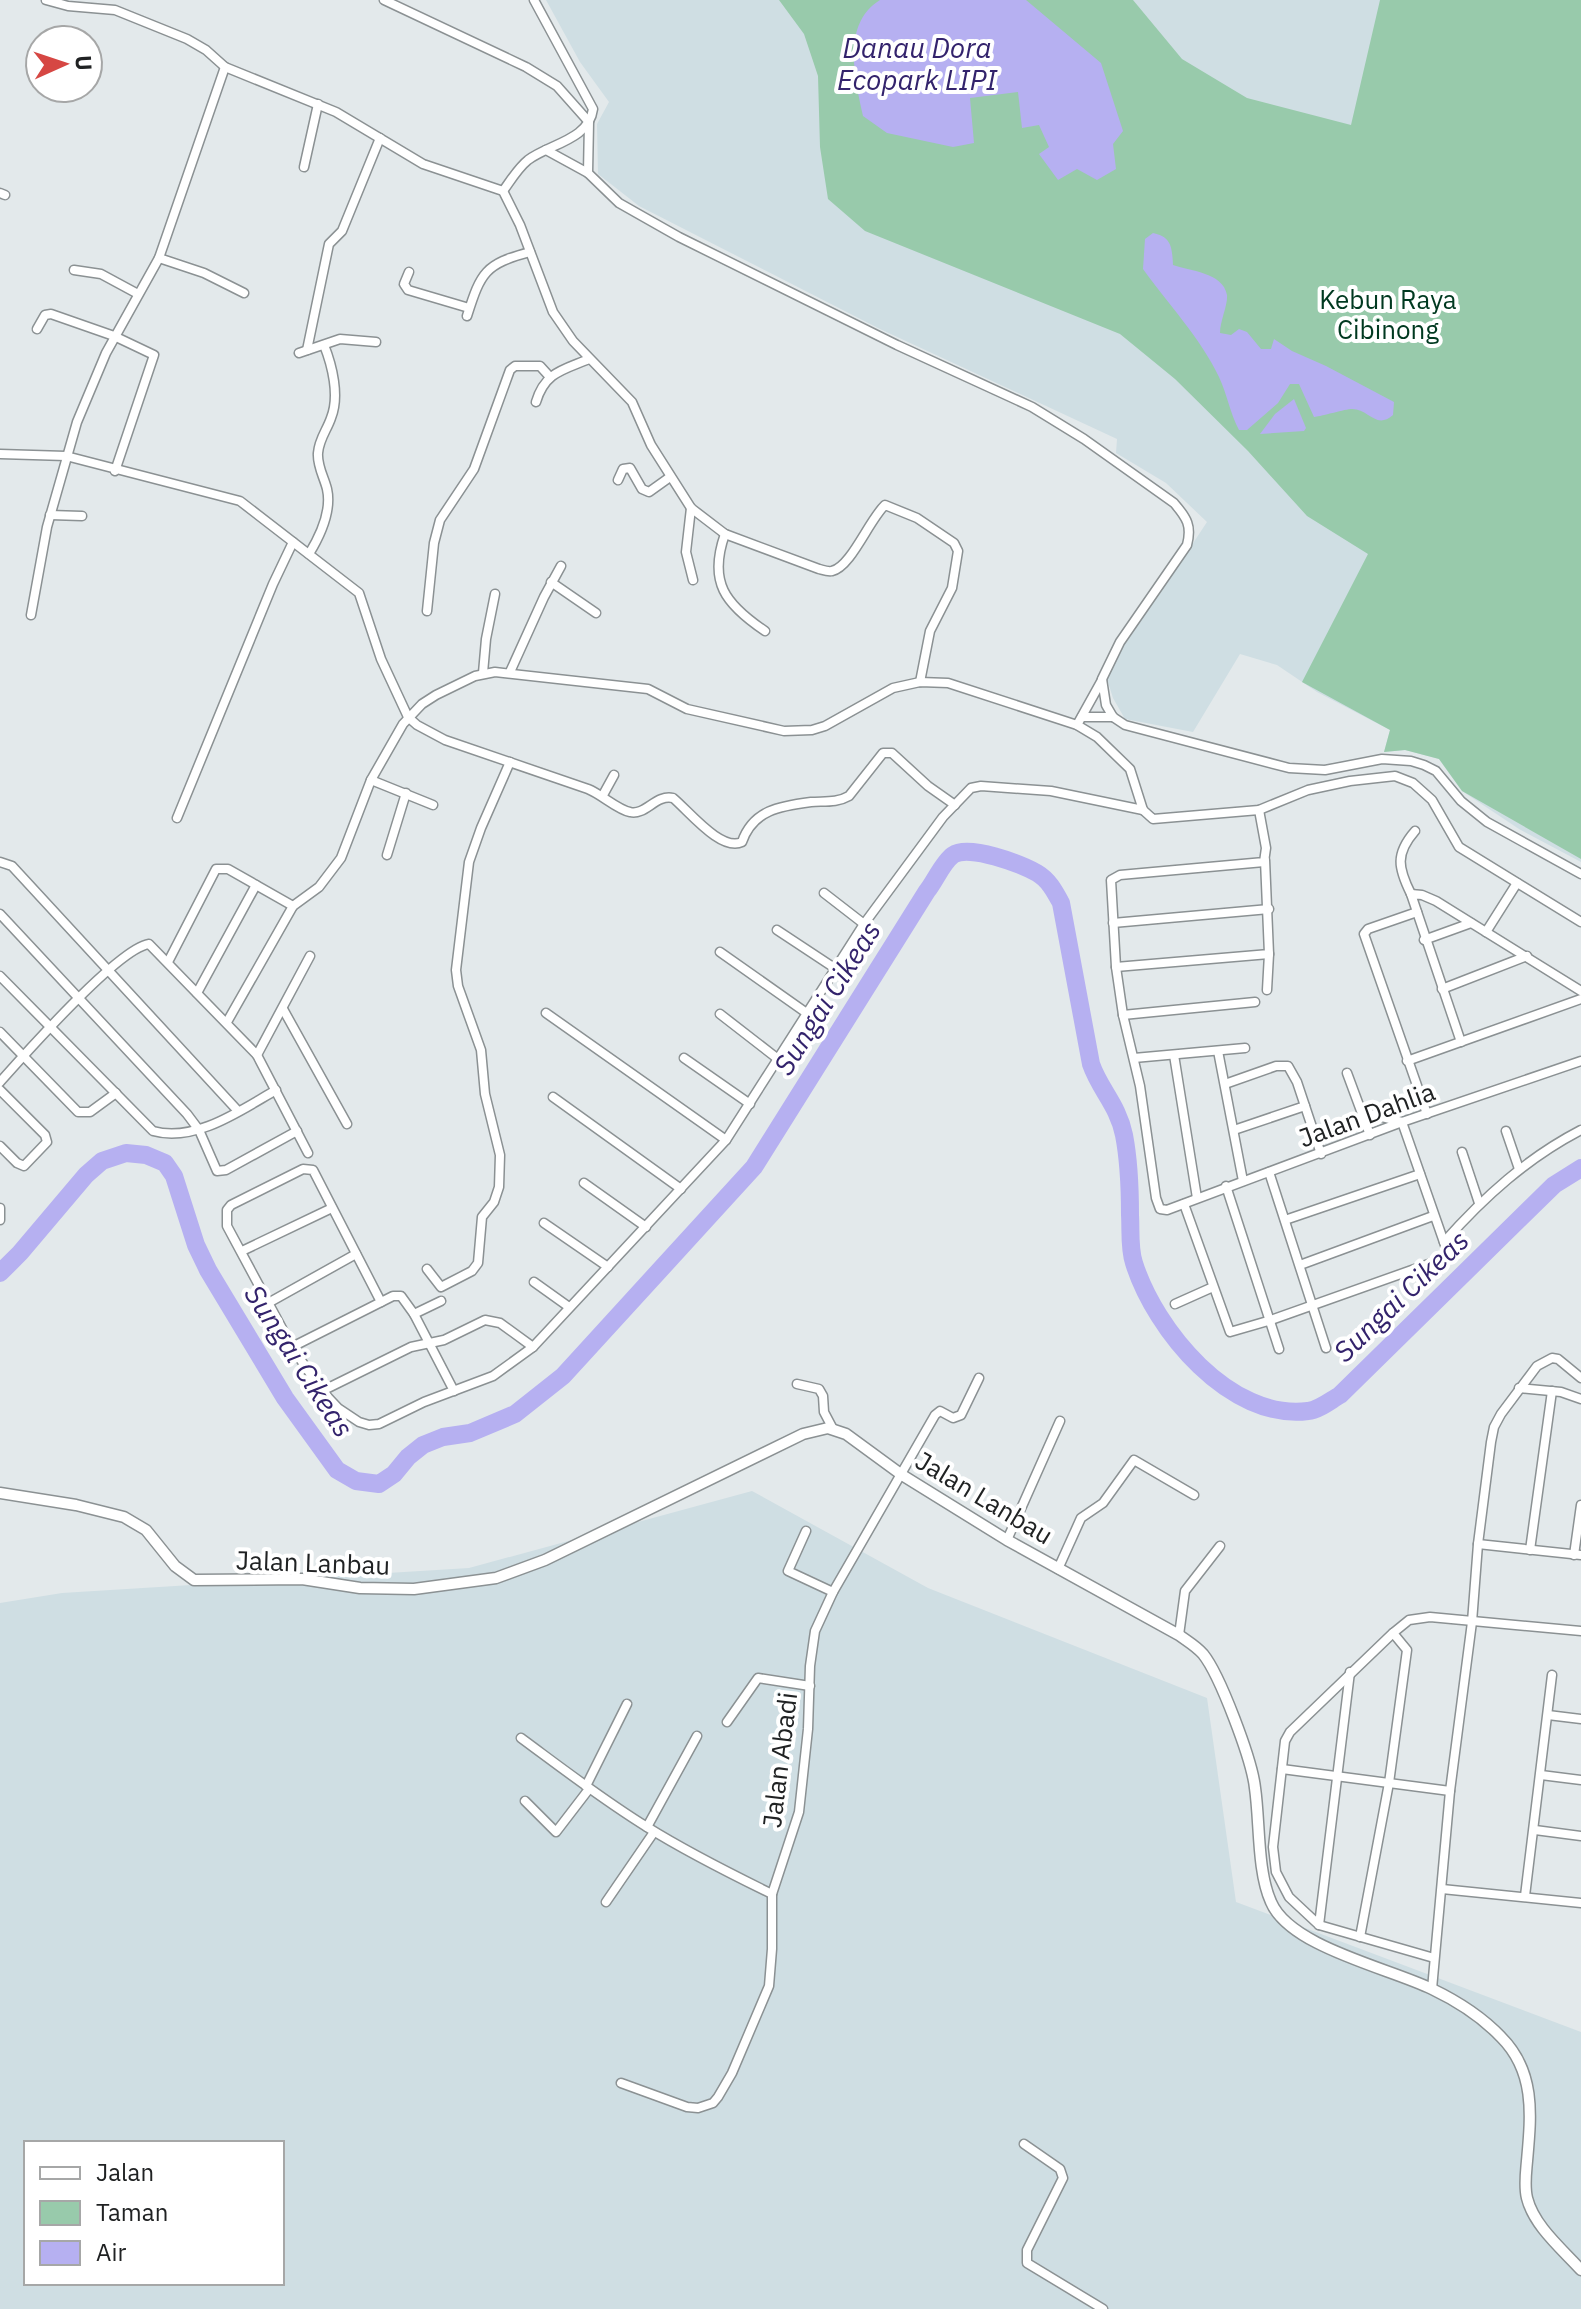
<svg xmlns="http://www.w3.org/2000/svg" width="1581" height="2309" viewBox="0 0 1581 2309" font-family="'IBM Plex Sans',sans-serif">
  <rect width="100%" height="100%" fill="#e3e9eb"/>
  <!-- built -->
  <g fill="#cfdee3" fill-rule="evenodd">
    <path d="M546 0H1581V862L1519 829 1462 791 1439 759 1405 750 1384 752 1390 730 1317 692 1277 665 1240 654 1193 732 1125 719 1113 698 1107 679 1114 661 1127 636 1157 598 1207 522 1166 483 1116 453 1117 439 880 329 639 206 598 174 597 124 609 102 580 62Z"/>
    <path d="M752 1491 928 1588 1207 1698 1236 1902 1581 2032V2309H0V1603L62 1593 469 1568ZM26 2143H282V2283H26Z"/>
  </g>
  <!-- green -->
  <path fill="#98caab" d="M779 0H1133L1182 59 1247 98 1351 125 1380 0H1581V859L1462 791 1439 759 1405 750 1384 752 1390 730 1302 682 1368 554 1307 516 1248 451 1175 379 1120 334 865 231 828 199 820 147 818 76 804 34Z"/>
  <!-- water -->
  <g fill="#b6b0f1">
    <path d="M880 0H1026L1101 63 1123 131 1113 144 1116 169 1097 180 1077 169 1058 180 1039 154 1049 147 1039 125 1022 128 1018 92 970 98 974 143 953 147 887 133 863 116C855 79 841 24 880 0Z"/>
    <path d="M1153 233C1172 237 1172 248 1173 265 1189 271 1223 272 1227 295 1228 305 1220 321 1220 333L1231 335 1239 329 1247 332 1261 349H1271L1274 339 1292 351 1326 366 1394 402 1393 415C1376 430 1369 409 1352 409 1345 409 1323 416 1314 417L1299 384H1290L1278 403 1247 430H1239C1230 413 1227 394 1219 377 1200 337 1168 304 1143 269L1145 239Z"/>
    <path d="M1294 399 1306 428 1304 431 1260 434 1275 414Z"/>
  </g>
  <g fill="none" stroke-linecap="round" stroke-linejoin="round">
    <!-- river -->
    <path stroke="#b6b0f1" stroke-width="18" d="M0 1273 20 1253 86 1175 102 1161 126 1153 146 1155 165 1163 174 1176 196 1245 208 1270 285 1398 337 1470 356 1481 379 1484 394 1474 408 1457 423 1445 443 1437 470 1433 515 1414 563 1376 754 1167 927 891C935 881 943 862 953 855 969 844 1021 864 1037 873 1049 880 1055 892 1061 903L1091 1064C1100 1090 1118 1105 1124 1135 1129 1161 1130 1188 1130 1215 1131 1230 1129 1248 1134 1263 1155 1330 1230 1421 1308 1411 1319 1410 1331 1400 1340 1395L1554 1185 1581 1168"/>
    <defs>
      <g id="minor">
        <path d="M46 0 68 6 115 10 187 39 206 50 225 67 336 112 423 164 503 191 520 225 553 312 573 341 632 402 651 445 691 508 725 534 819 569C823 570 828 572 832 571 851 567 869 520 885 505L917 518 954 543 958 551 952 588 930 631 920 682"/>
        <path d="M384 0 526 67 557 86 589 122 588 173 619 203 679 237 897 345 1032 407 1084 439 1174 503C1187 518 1192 526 1187 545L1120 642 1102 679 1106 705 1113 717 1125 725 1289 768 1325 770 1382 759 1411 761 1424 765 1436 771 1461 801 1487 822 1581 874"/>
        <path d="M546 150 588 173"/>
        <path d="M304 167 318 104"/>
        <path d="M503 191C511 180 518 168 528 160 549 144 589 140 593 109L534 0"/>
        <path d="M0 193 5 195"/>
        <path d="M159 258 204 273 244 293"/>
        <path d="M74 270 101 274 138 294"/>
        <path d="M409 272 404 284 408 290 469 308"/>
        <path d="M467 316C481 272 485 264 530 252"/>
        <path d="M37 329 45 315 51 314 114 336 154 355 115 471"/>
        <path d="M307 350 329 244 342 231 380 138"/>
        <path d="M299 353 340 339 376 342"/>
        <path d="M536 402C545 372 563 370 589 359"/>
        <path d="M0 454 66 456 240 501 359 593 381 659 408 717 417 725 445 740 588 789C601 794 618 810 630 812 645 816 656 794 673 798 689 811 721 852 742 842 753 810 780 806 811 802 824 801 837 803 849 796L883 753H892L928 786 955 805"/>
        <path d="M618 480 623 469 630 468 642 489 649 492 670 477"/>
        <path d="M691 508 686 552 693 580"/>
        <path d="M50 515 82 516"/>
        <path d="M725 534C708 582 725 604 765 631"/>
        <path d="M309 554C320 536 332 511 327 489 324 477 317 466 318 453 319 439 327 430 331 418 340 396 332 365 324 345"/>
        <path d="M551 582 596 613"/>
        <path d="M427 611 434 543 440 520 474 469 510 370 515 366H540L550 377"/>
        <path d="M31 615 47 527 77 422 106 353 159 258 225 67"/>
        <path d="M510 672 544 597 561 566"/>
        <path d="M483 673 486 639 495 594"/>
        <path d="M1082 717H1113"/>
        <path d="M1077 725 1102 680"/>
        <path d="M371 780 433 805"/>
        <path d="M603 795 614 775"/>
        <path d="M1259 810 1266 848 1264 862 1120 875 1111 880 1116 967 1123 1015 1140 1086 1156 1198 1160 1209 1167 1210 1402 1122 1581 1061"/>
        <path d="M177 818 273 584 293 542"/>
        <path d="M387 855 406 793"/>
        <path d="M0 862 12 866 238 1111"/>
        <path d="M824 893 864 924"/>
        <path d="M1411 894C1398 868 1395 854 1415 831"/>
        <path d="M1417 912 1368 929 1364 934 1427 1114"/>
        <path d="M0 914 187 1114 199 1130 217 1171 226 1170 297 1131"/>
        <path d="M1113 923 1269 909"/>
        <path d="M777 930 836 969"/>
        <path d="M1486 932 1517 883"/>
        <path d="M1424 940 1471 923"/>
        <path d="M720 952 808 1014"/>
        <path d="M168 962 216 869H228L293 906"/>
        <path d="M1116 967 1269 954 1265 860"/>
        <path d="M0 976 153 1131C195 1143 241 1110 276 1090"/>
        <path d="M1442 989 1527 956"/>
        <path d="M1267 990 1269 954"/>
        <path d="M197 993 256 885"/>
        <path d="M283 1009 347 1124"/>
        <path d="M546 1013 726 1140"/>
        <path d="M720 1014 778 1059"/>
        <path d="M1123 1015 1255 1002"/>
        <path d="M227 1022 293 906 319 887 341 858 371 780 403 724 422 704 436 695 475 676 495 672 648 689 687 709 784 731 812 730 825 726 893 688 920 682 948 683 1077 725 1097 737 1130 769 1143 810 1153 819 1259 810 1308 790 1350 781 1395 776 1413 783 1432 800 1459 847 1581 922"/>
        <path d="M0 1032 78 1112H90L116 1093"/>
        <path d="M1461 1042 1411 894 1422 895 1436 901 1581 991"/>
        <path d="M1218 1051 1243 1181"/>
        <path d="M257 1055 310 956"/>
        <path d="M1174 1055 1197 1198"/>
        <path d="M684 1058 750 1104"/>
        <path d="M1134 1058 1245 1048"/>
        <path d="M1407 1061 1581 999"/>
        <path d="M1347 1073 1370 1135"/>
        <path d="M0 1082C24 1055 119 948 149 944L257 1055 308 1153"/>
        <path d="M1225 1084 1276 1066H1288L1297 1082 1321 1154"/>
        <path d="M0 1090 45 1135 47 1142 24 1166 17 1163 0 1146"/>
        <path d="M553 1097 681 1189"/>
        <path d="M1234 1130 1305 1106"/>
        <path d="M1506 1131 1519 1169"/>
        <path d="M1462 1152 1479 1203"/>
        <path d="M1269 1172 1326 1348"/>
        <path d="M584 1183 646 1227"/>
        <path d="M1226 1186 1279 1349"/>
        <path d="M1184 1204 1230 1332 1271 1320 1440 1260 1446 1254V1248L1402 1122 1362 1112"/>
        <path d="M0 1208V1220"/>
        <path d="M1285 1220 1420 1174"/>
        <path d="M544 1223 608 1267"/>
        <path d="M1444 1242C1484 1197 1527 1158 1581 1130"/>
        <path d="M242 1251 332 1208"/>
        <path d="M1300 1265 1433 1216"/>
        <path d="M427 1269 441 1287 472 1271 478 1263 482 1217 494 1202 499 1187 500 1155 485 1094 481 1050 458 986 456 970 469 862 481 828 510 762"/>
        <path d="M534 1282 569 1307"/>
        <path d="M270 1302 356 1254"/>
        <path d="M381 1302 313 1170 303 1169 231 1205 227 1210V1226L292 1347 322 1391 338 1408 359 1422 369 1425 379 1424 424 1402 493 1376 533 1347 726 1140 864 924 943 817 971 788 981 786 1051 791 1143 810"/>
        <path d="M1175 1304 1213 1287"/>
        <path d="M414 1314 441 1301"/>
        <path d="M292 1347 393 1296H401L414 1314 454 1391"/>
        <path d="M797 1384 819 1389 823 1396 824 1412 833 1429"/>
        <path d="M1519 1388 1561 1392 1581 1399"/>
        <path d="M322 1391 411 1347 444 1340 485 1320 500 1323 533 1347"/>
        <path d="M806 1531 788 1571 833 1592"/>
        <path d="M1007 1540 1060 1421"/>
        <path d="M1478 1544 1581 1555"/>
        <path d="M1530 1550 1552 1391"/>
        <path d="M1574 1555 1581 1505"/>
        <path d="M1058 1569 1081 1518 1103 1503 1134 1460 1194 1495"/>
        <path d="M1179 1635 1185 1591 1220 1546"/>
        <path d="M1548 1715 1581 1719"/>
        <path d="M727 1722 758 1678 810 1686"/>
        <path d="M521 1738C563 1769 603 1800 647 1827 687 1852 729 1873 772 1894"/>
        <path d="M1282 1769 1450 1791"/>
        <path d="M1541 1775 1581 1780"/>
        <path d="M586 1786 627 1704"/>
        <path d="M525 1801 556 1832 589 1789"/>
        <path d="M647 1827 697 1736"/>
        <path d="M1535 1830 1581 1836"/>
        <path d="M1442 1889 1581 1903"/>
        <path d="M1525 1896 1552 1675"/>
        <path d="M606 1902 654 1832"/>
        <path d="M1319 1925 1350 1672"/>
        <path d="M1360 1937 1389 1783 1407 1650 1393 1633"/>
        <path d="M1434 1958 1319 1925 1289 1897 1276 1872 1273 1847 1285 1741 1290 1732 1393 1633 1409 1620 1430 1617 1581 1631"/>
        <path d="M1432 1989 1450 1791 1472 1622 1478 1544 1491 1442 1494 1427 1501 1414 1537 1366 1552 1358 1558 1359 1581 1378"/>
        <path d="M621 2083 687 2107 698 2108 713 2103 718 2097 732 2073 769 1986 772 1949V1894L799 1812 808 1729 810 1666 815 1631 833 1592 935 1415 940 1411 953 1418 961 1415 979 1378"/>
        <path d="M1024 2144 1060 2169 1063 2178 1027 2250V2263L1103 2309"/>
      </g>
      <path id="tertiary" d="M0 1493 76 1505 124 1517 146 1530 175 1566 194 1580 302 1579 360 1588 414 1589 496 1578 545 1560 803 1434 828 1428 846 1434 902 1475 1007 1540 1179 1635C1187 1641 1196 1646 1203 1654 1220 1675 1252 1760 1255 1788 1260 1822 1257 1871 1271 1902 1290 1947 1389 1968 1432 1989 1457 2001 1482 2017 1501 2037 1536 2072 1531 2116 1527 2161 1526 2173 1524 2186 1527 2198 1534 2226 1562 2249 1581 2270"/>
    </defs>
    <!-- minor casing -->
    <use href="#minor" stroke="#8b9193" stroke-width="11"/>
    <!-- tertiary casing -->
    <use href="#tertiary" stroke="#8b9193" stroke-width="13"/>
    <!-- minor -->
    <use href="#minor" stroke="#fff" stroke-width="8"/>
    <!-- tertiary -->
    <use href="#tertiary" stroke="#fff" stroke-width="10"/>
  </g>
  <g text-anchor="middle" stroke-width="8" stroke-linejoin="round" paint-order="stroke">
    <!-- park labels -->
    <g font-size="26" fill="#003920" stroke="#fff">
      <text x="1388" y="309">Kebun Raya<tspan x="1388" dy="30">Cibinong</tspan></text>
    </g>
    <!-- street labels -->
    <g font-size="26" fill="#202223" stroke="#fff">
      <text transform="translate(1367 1115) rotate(-20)" y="9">Jalan Dahlia</text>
      <text transform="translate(984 1498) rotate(31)" y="9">Jalan Lanbau</text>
      <text transform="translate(313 1563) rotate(2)" y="9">Jalan Lanbau</text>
      <text transform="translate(780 1760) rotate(-83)" y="9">Jalan Abadi</text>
    </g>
    <!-- water labels -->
    <g font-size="28" font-style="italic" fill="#33236c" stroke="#fff">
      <text x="917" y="58">Danau Dora<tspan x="917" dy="32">Ecopark LIPI</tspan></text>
      <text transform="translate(827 998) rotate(-58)" y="10">Sungai Cikeas</text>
      <text transform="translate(1401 1296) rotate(-44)" y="10">Sungai Cikeas</text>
      <text transform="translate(299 1361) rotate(57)" y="10">Sungai Cikeas</text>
    </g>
  </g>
  <!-- legend -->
  <rect x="24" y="2141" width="260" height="144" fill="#ffffff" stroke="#a6a7a7" stroke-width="2"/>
  <rect x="40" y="2167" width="40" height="12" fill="#ffffff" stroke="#a6a7a7" stroke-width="2"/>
  <text x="96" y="2181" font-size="24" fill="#202223">Jalan</text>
  <rect x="40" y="2201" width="40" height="24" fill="#98caab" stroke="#a6a7a7" stroke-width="2"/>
  <text x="96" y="2221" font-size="24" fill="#202223">Taman</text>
  <rect x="40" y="2241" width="40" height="24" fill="#b6b0f1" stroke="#a6a7a7" stroke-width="2"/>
  <text x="96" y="2261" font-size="24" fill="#202223">Air</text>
  <!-- north arrow -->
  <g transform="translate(64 64) rotate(87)"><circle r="38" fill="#ffffff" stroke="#a6a7a7" stroke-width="2"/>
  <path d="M0-6L14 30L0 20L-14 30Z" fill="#d64743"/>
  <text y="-12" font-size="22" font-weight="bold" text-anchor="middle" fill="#202223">U</text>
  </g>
</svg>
